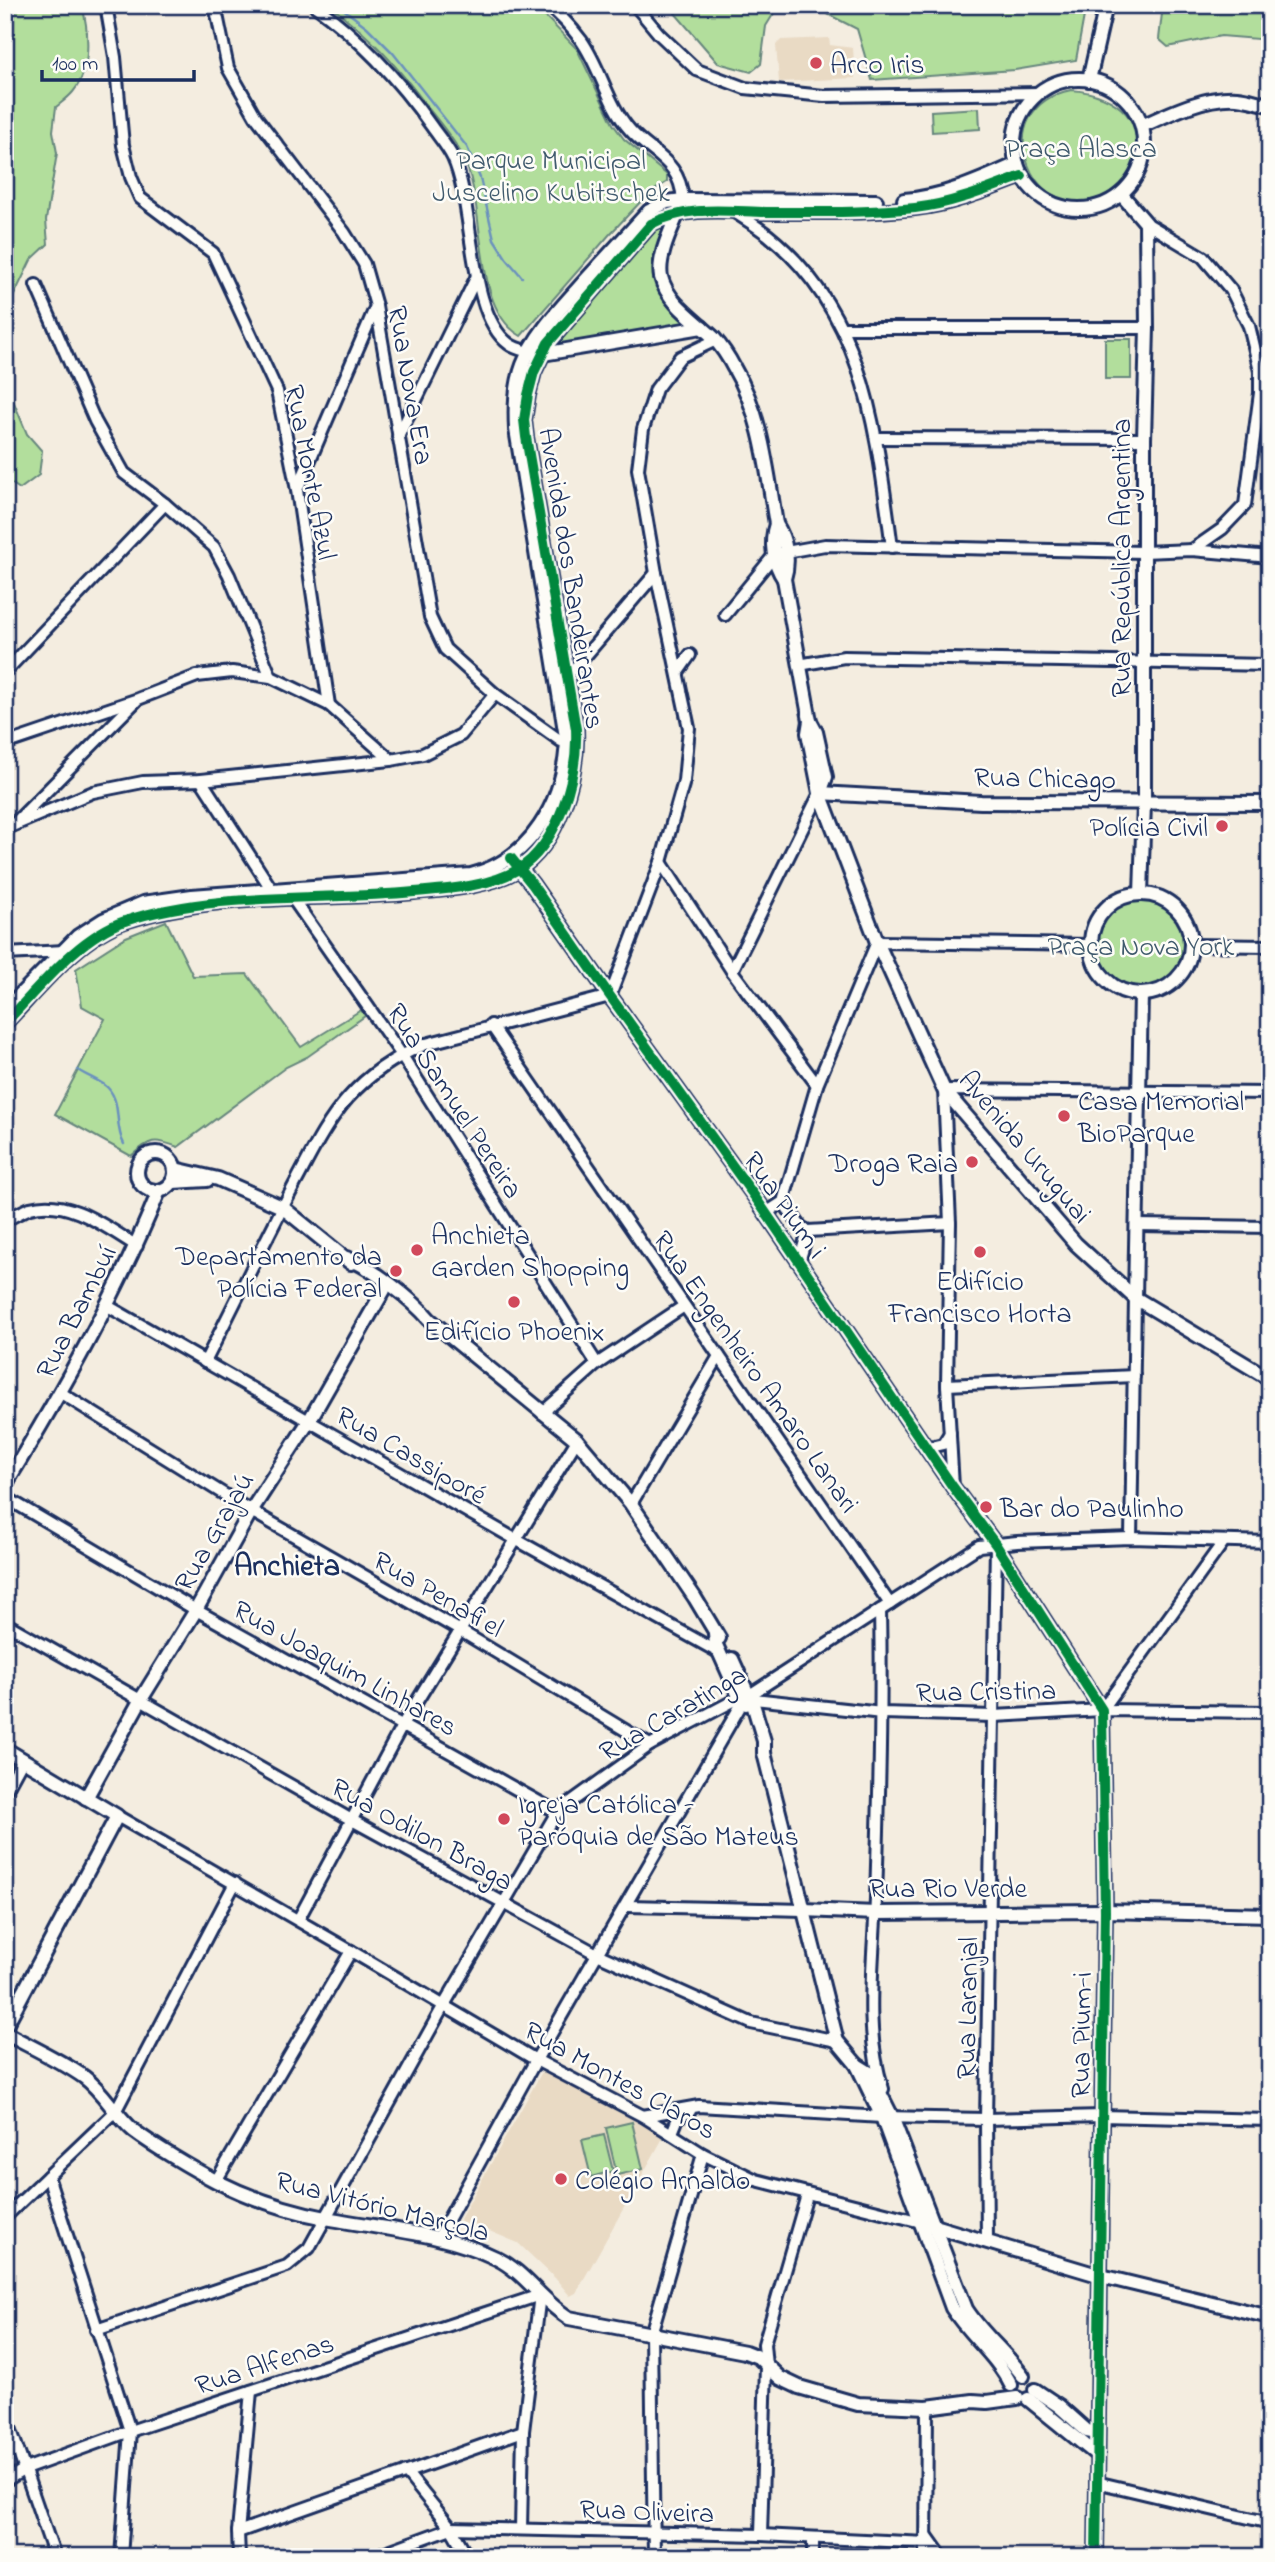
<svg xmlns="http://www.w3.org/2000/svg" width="1275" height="2562" viewBox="0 0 1275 2562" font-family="'Indie Flower',sans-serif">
  <rect width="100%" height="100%" fill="#f4ede0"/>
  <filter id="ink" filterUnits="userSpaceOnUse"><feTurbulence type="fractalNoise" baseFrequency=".0143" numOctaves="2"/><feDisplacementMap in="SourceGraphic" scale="14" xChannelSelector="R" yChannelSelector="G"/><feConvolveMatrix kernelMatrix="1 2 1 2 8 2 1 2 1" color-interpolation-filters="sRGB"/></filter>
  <g filter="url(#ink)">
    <!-- built -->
    <g fill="#e9dac4">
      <path d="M829 38 830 45 853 48 855 78 779 82 776 45 781 40Z"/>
      <path d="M543 2070 640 2117 663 2138 576 2293 570 2296 555 2278 518 2243 475 2225 461 2223 460 2219Z"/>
    </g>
    <!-- green -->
    <g fill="#b2de9c" stroke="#66867d" stroke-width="2">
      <path d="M5 5H82C89 32 92 69 73 92 68 98 62 102 56 107L53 131 57 153 46 220 48 244 31 260 5 314Z"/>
      <path d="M329 5H529L547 18 577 49 613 124 624 139 667 175V182L647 195 610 234 521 336C469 307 489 202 461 153 452 137 440 123 429 109 397 66 373 38 329 5Z"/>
      <path d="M668 5H779L766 26 761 64 751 72 718 63Z"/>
      <path d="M810 5H1086L1076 60 1015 70 872 80 857 29Z"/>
      <path d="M1163 5H1270V40L1221 36 1168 47 1159 39Z"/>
      <path d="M1071 90C1116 93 1153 123 1131 171 1124 185 1114 192 1099 198 1030 226 985 108 1071 90Z"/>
      <path d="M979 108 980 129 932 132 931 111Z"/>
      <path d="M663 224 666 225 658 260 688 323 554 347 655 228Z"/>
      <rect x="1105" y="339" width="26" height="40"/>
      <path d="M5 381 27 434 42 451 39 475 20 489 5 479Z"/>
      <circle cx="1141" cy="945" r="44"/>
      <path d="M166 921 193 976 247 974 301 1047 361 1010 365 1016 307 1057 286 1067 178 1147C154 1138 150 1139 131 1156L55 1114 105 1019 82 1006 76 969 126 937Z"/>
      <path d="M632 2122 643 2169 617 2175 606 2128Z"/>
      <path d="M604 2135 613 2171 591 2177 582 2140Z"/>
    </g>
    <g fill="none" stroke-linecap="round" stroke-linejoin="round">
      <!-- stream -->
      <g stroke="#6b91bd" stroke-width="2.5">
        <path d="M338 5 367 27 393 53 467 147 480 178 494 239 506 258 522 277"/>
        <path d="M78 1070C86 1076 103 1082 108 1088 122 1103 114 1127 124 1144"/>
      </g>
      <defs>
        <g id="minor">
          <path d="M106 5 115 57 123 145 131 177 140 198 213 253 277 391 297 490 329 705"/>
          <path d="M215 5 228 68 256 117 344 232 364 264 376 306 430 617 445 649 495 694 561 741 573 744"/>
          <path d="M314 5C361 39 399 80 432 127 439 137 448 147 453 158 475 206 467 313 509 344 514 348 522 350 529 352"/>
          <path d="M548 5C560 15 572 28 581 40 601 68 607 104 630 130 653 156 680 160 683 200"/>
          <path d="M635 5 659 34 697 70 745 88 824 96 1039 93"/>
          <path d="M733 211C745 219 757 226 768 235 866 314 876 432 892 547"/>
          <path d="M1146 223 1203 257 1231 290 1249 326 1260 371V393L1245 505 1222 529 1192 550"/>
          <path d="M36 285 95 421 124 473 165 504 214 547 229 575 271 677"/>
          <path d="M843 328H1147"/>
          <path d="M398 437 477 276"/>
          <path d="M877 438 1144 439"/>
          <path d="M297 490 376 306"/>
          <path d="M725 615 775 554 825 545 1143 552 1192 550 1270 557"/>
          <path d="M799 665 844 657 1270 665"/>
          <path d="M5 672 165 504"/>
          <path d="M678 672 690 655"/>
          <path d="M566 674 575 668 656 573"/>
          <path d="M5 744 138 699 197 676 232 672 271 677 329 705 391 760"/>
          <path d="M201 780 272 890"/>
          <path d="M14 824 136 701"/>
          <path d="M10 827 93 792 143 782 201 780 391 760 423 754 461 735 495 694"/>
          <path d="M661 862 732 971 817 1085"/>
          <path d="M293 899 401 1054 597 1364"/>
          <path d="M1191 945 1270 946"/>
          <path d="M5 954 65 951"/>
          <path d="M732 971 820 793"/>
          <path d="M491 1025 890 1604"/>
          <path d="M783 1202 801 1227 808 1231 950 1223"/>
          <path d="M766 1213 783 1202 817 1085 877 942 1090 945"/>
          <path d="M5 1220C13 1217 22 1211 30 1208 68 1197 106 1227 137 1246"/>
          <path d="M1137 1225 1270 1227"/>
          <path d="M799 1262 808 1231"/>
          <path d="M106 1305 515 1539 720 1653"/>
          <path d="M205 1362C236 1301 265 1240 297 1180 312 1152 326 1123 348 1098 369 1074 397 1056 426 1044L610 996 661 862 684 781 689 728 656 573 638 469 643 429 656 389 680 357 716 340"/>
          <path d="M947 1385 1134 1376"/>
          <path d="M61 1393 251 1511 459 1630 650 1745"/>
          <path d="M542 1413 597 1364 684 1306"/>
          <path d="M926 1448 943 1444 950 1433"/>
          <path d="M953 1487 947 1385 950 1223 944 1090 1270 1093"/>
          <path d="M5 1497 196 1610 557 1812"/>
          <path d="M631 1504 719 1356"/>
          <path d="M1131 1538 1135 1298"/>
          <path d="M880 1610C882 1706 879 1802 876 1898 874 1960 863 2029 883 2089"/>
          <path d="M5 1623 350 1819 597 1954 751 2023 837 2041"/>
          <path d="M745 1698 882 1713 994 1716 1102 1710 1270 1712"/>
          <path d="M1102 1710 1224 1541"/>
          <path d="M5 1792 23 1759"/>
          <path d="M117 1816 351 1951 536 2060 643 2116 703 2154 756 2180 925 2223"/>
          <path d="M627 1906 804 1910"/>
          <path d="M298 1920 403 1724 577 1440"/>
          <path d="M643 2116 699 2106 882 2117 986 2119 1101 2116 1270 2120"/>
          <path d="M672 2133 678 2118 690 2111"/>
          <path d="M48 2176 130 2431 121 2557"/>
          <path d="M216 2181 351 1951"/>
          <path d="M5 2217 115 2112 235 1883"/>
          <path d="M438 2238 536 2060 745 1698"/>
          <path d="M987 2242 986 2119 996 1545"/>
          <path d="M96 2330 287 2266 309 2248 444 2005 557 1812 650 1745 737 1699 745 1698 979 1546 1017 1542 1131 1538 1270 1542"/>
          <path d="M5 2413 55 2557"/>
          <path d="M406 2472 451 2528 468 2557"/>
          <path d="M5 2481 25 2469 130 2431 540 2295 523 2431 521 2529"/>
          <path d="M1096 2482 1270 2523"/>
          <path d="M238 2532 523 2431"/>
          <path d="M761 2535 766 2366 764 2344 807 2195"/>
          <path d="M927 2536 942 2557"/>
          <path d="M239 2557 238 2532 251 2391"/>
          <path d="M372 2557 451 2528 761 2535 927 2543"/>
          <path d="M654 2557 651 2334 703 2154"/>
          <path d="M813 2557V2539"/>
          <path d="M926 2557 927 2407"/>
        </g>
        <g id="tertiary">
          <circle cx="1079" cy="144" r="65"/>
          <path d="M1089 80 1106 5"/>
          <path d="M1142 126C1170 113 1205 96 1237 98 1248 99 1259 103 1270 105"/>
          <path d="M1121 194 1146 223 1147 328 1144 439V803L1141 894"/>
          <path d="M904 200C944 197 981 180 1017 164"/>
          <path d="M679 210C672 228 657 257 661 277 667 302 695 320 713 337 721 346 729 358 734 368 762 415 767 471 776 524 786 540 790 560 784 579L810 721 816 732 826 777 820 793"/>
          <path d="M537 355 702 327"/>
          <path d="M776 524C770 542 773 563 784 579"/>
          <path d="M810 721 808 733 820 793 877 942 944 1090 1076 1244 1135 1298 1270 1379"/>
          <path d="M820 793 981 802 1270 803"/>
          <path d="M511 858 532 884 610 996 755 1197 953 1487 996 1545 1102 1710 1105 1911 1096 2557"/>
          <circle cx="1141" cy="944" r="50"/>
          <path d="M5 1010 78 936 103 920 143 903 192 896 471 875C531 860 563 802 567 743L516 429C515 408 515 386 523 365 535 334 561 308 583 283 605 259 627 235 649 211L667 202 683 200 876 201"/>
          <path d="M5 1023C38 989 79 936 125 921 215 891 320 901 414 892 447 889 488 887 517 870 559 845 578 774 576 729L526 437 524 420 528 395 534 372 548 343 651 224C688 205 726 211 766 212 815 212 866 213 915 208 952 204 988 189 1022 176"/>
          <circle cx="156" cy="1172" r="19"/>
          <path d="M175 1169 218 1179 282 1207 351 1263"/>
          <path d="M173 1182 207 1180"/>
          <path d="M347 1258C371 1267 413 1300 430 1320L577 1440 631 1504 695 1598 719 1638"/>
          <path d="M1135 1298 1141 994"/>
          <path d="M5 1485C63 1390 117 1294 159 1191"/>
          <path d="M715 1634 716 1645 738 1694 753 1704 764 1741V1753L837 2041 857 2065 882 2117 952 2308C970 2336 997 2356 1011 2385"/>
          <path d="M732 1659 746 1690V1704"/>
          <path d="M5 1749 117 1816 5 2027"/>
          <path d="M86 1798 140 1701 196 1610 251 1511 309 1421 384 1290"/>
          <path d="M804 1910 876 1913 1105 1911 1270 1915"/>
          <path d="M5 2033C31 2047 60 2060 84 2077 104 2092 115 2115 134 2131 154 2146 193 2169 216 2181 250 2198 288 2211 326 2218 383 2229 444 2233 496 2258 525 2272 542 2302 569 2318L745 2352 758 2357 780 2378 799 2387 858 2404 927 2407 973 2401 987 2402 1017 2398"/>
          <path d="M857 2065 870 2073 892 2117 966 2309C982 2334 1005 2352 1023 2376"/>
          <path d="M934 2226 1101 2276 1270 2317"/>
          <path d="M1035 2390 1059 2406 1087 2431 1097 2433"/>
          <path d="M1028 2399 1096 2454"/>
        </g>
      </defs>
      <!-- minor casing -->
      <use href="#minor" stroke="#1b2f5e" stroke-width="16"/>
      <!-- tertiary casing -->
      <use href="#tertiary" stroke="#1b2f5e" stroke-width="18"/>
      <!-- minor -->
      <use href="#minor" stroke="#fdfcf7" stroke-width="10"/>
      <!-- tertiary -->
      <use href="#tertiary" stroke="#fdfcf7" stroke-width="12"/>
      <defs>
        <g id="cycleway">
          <path d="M511 858 532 884 610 996 755 1197 953 1487 996 1545 1102 1710 1105 1911 1096 2557"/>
          <path d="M5 1023C38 989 79 936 125 921 215 891 320 901 414 892 447 889 488 887 517 870 559 845 578 774 576 729L526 437 524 420 528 395 534 372 548 343 651 224C688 205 726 211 766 212 815 212 866 213 915 208 952 204 988 189 1022 176"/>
        </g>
      </defs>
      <!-- cycleway casing -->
      <use href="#cycleway" stroke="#fdfcf7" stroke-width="15"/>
      <!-- cycleway -->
      <use href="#cycleway" stroke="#00873e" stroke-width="10"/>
    </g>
  </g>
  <!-- markers -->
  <g fill="#d1495b" stroke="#fdfcf7" stroke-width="2.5">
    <circle cx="816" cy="63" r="7"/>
    <circle cx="1222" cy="826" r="7"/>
    <circle cx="1064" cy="1116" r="7"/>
    <circle cx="972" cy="1162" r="7"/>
    <circle cx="417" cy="1250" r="7"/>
    <circle cx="980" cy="1252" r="7"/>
    <circle cx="396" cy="1271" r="7"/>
    <circle cx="514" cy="1302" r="7"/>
    <circle cx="986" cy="1507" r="7"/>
    <circle cx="504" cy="1819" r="7"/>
    <circle cx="561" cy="2179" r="7"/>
  </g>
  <g text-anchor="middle" stroke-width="5" stroke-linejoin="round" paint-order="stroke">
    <!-- poi labels -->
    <g font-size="28" fill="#1b2f5e" stroke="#fdfcf7" text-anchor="start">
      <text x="830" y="73">Arco Iris</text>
      <text x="1208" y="836" text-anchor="end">Polícia Civil</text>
      <text x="1078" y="1110">Casa Memorial<tspan x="1078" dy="32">BioParque</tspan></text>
      <text x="958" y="1172" text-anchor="end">Droga Raia</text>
      <text x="431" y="1244">Anchieta<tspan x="431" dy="32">Garden Shopping</tspan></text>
      <text x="382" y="1265" text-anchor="end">Departamento da<tspan x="382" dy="32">Polícia Federal</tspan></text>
      <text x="980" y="1290" text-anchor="middle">Edifício<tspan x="980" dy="32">Francisco Horta</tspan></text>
      <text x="514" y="1340" text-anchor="middle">Edifício Phoenix</text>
      <text x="1000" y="1517">Bar do Paulinho</text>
      <text x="518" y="1813">Igreja Católica -<tspan x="518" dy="32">Paróquia de São Mateus</tspan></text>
      <text x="575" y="2189">Colégio Arnaldo</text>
    </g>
    <!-- park labels -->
    <g font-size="28" fill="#415b6e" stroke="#fdfcf7">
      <text x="1081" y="157">Praça Alasca</text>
      <text x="551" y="169">Parque Municipal<tspan x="551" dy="32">Juscelino Kubitschek</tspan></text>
      <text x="1141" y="955">Praça Nova York</text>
    </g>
    <!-- street labels -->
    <g font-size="28" fill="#1b2f5e" stroke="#fdfcf7">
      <text transform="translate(412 385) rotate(80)" y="10">Rua Nova Era</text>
      <text transform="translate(312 472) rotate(79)" y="10">Rua Monte Azul</text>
      <text transform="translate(1120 558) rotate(-90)" y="10">Rua República Argentina</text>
      <text transform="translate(573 578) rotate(81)" y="10">Avenida dos Bandeirantes</text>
      <text transform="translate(1045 777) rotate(1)" y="10">Rua Chicago</text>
      <text transform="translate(456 1100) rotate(57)" y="10">Rua Samuel Pereira</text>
      <text transform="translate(1026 1146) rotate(50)" y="10">Avenida Uruguai</text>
      <text transform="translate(786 1204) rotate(55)" y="10">Rua Pium i</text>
      <text transform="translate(75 1311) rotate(-63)" y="10">Rua Bambuí</text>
      <text transform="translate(757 1371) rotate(55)" y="10">Rua Engenheiro Amaro Lanari</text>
      <text transform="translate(412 1454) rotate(30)" y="10">Rua Cassiporé</text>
      <text transform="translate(213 1531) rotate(-60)" y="10">Rua Grajaú</text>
      <text transform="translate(439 1593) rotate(30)" y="10">Rua Penafiel</text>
      <text transform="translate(346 1667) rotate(29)" y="10">Rua Joaquim Linhares</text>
      <text transform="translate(986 1690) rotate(-1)" y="10">Rua Cristina</text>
      <text transform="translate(672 1712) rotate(-30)" y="10">Rua Caratinga</text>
      <text transform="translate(423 1833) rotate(29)" y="10">Rua Odilon Braga</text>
      <text x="948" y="1897">Rua Rio Verde</text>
      <text transform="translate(966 2008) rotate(-89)" y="10">Rua Laranjal</text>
      <text transform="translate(1080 2035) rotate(-89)" y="10">Rua Pium-i</text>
      <text transform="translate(621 2079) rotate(29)" y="10">Rua Montes Claros</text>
      <text transform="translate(383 2205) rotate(14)" y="10">Rua Vitório Marçola</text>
      <text transform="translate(264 2363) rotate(-18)" y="10">Rua Alfenas</text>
      <text transform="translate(647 2510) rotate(2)" y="10">Rua Oliveira</text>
    </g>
    <!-- neighbourhood labels -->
    <g font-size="30" font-weight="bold" fill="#1b2f5e" stroke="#fdfcf7">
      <text x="287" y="1575">Anchieta</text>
    </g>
  </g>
  <!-- margin -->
  <rect width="1275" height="2562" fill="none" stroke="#fdfcf7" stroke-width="28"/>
  <rect x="14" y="14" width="1247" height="2534" fill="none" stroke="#1b2f5e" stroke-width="2.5" filter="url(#ink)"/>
  <!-- scale -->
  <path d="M42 70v10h152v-10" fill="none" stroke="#1b2f5e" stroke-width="3.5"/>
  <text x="52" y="70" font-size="21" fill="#1b2f5e" stroke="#fdfcf7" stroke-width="5" paint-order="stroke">100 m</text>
</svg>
